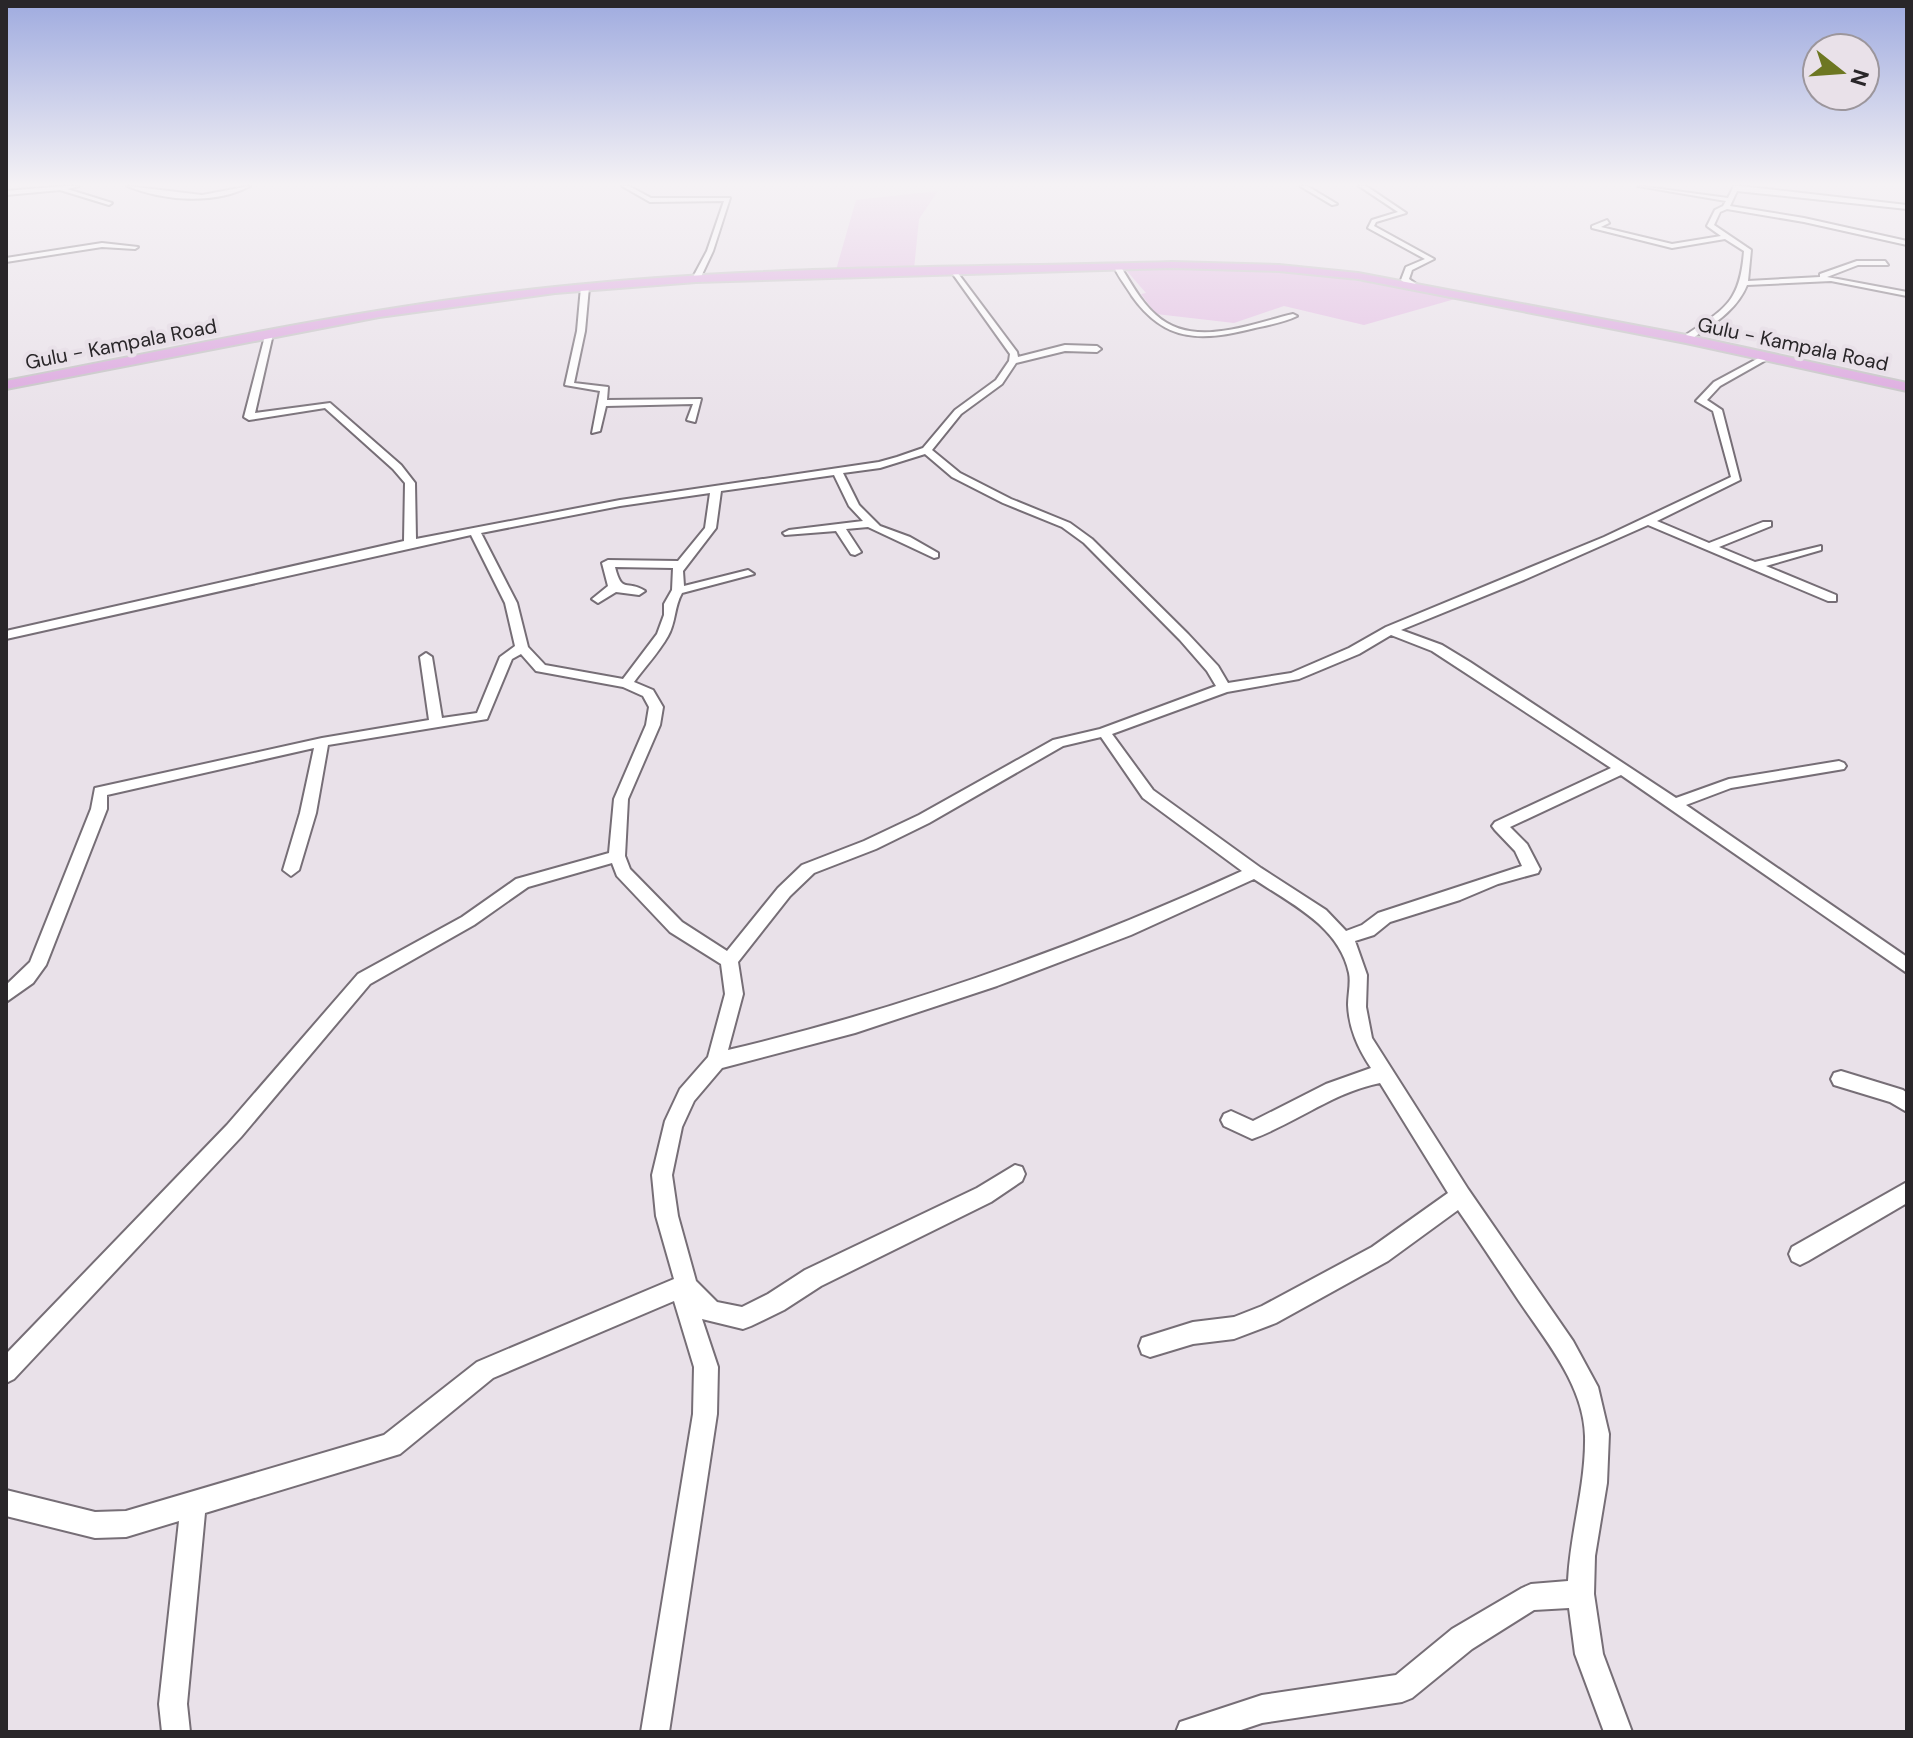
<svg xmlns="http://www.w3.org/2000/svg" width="1913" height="1738" viewBox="0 0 1913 1738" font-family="'DM Sans',sans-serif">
  <rect width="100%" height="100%" fill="#e9e1e9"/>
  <!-- green -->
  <g fill="#e3bde3">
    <path d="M938 191 919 219 914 269 836 270 856 200Z"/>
    <path d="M1223 268 1306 273 1462 297 1364 325 1284 306 1234 323 1156 314 1141 294 1146 293 1126 270Z"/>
  </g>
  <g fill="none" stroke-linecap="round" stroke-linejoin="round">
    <defs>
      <g id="minor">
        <path d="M65 186H79L67 189 112 203 109 205 60 190 6 195V191Z"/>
        <path d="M127 186 202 195 250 186C215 205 163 201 127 186Z"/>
        <path d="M622 186H629L651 198H730L713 251 699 281 692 279 707 251 724 201 650 202Z"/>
        <path d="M1300 186H1307L1337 204 1332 205Z"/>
        <path d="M1359 186H1366L1406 213 1376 222 1374 226 1434 259 1412 270 1409 279 1416 284V288H1410L1401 280 1406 267 1425 259 1368 228 1372 220 1398 212Z"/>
        <path d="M1638 186 1728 198 1734 186H1740L1907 205V209L1737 191 1730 206 1804 218 1907 241V245L1804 222 1727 209 1720 212 1714 225 1751 250 1748 281 1820 277V274L1857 261H1885L1888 265H1858L1827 277 1907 292V296L1831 281 1747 285C1736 312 1711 325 1689 341H1683V337C1724 309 1740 304 1744 251L1725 239 1672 248 1592 228V226L1607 220 1609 223 1601 227 1672 244 1721 236 1707 226 1715 210 1723 206 1726 201Z"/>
        <path d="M102 243 138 247 135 249 102 247 6 262V258Z"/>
        <path d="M1113 264H1119C1130 281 1140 301 1156 315 1193 349 1250 324 1293 314L1297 316C1285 322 1269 325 1255 328 1203 341 1166 344 1132 296 1126 286 1116 274 1113 264Z"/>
        <path d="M954 268 1017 352 1018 357 1065 345 1097 346 1101 349 1097 352 1065 351 1016 363 1002 384 961 414 932 450 960 473 1011 499 1070 523 1092 539 1188 634 1218 666 1228 683 1291 673 1349 648 1386 627 1604 537 1731 477 1713 411 1696 401 1714 382 1766 354 1773 356 1720 386 1707 400 1722 410 1740 480 1657 521 1709 543 1763 522H1771V526L1719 547 1755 562 1821 546V550L1766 566 1836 595V601H1828L1648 525 1526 579 1401 630 1442 645 1470 662 1676 798 1729 779 1839 761 1844 763 1846 766 1844 769 1731 788 1686 805 1907 957V973L1621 775 1510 827 1527 844 1540 869 1538 873 1498 884 1460 900 1390 922 1374 935 1355 941 1367 975 1366 1007 1372 1038 1468 1189 1573 1341 1598 1387 1609 1434 1607 1483 1595 1556 1594 1594 1603 1654 1632 1732H1604L1575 1654 1569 1608 1534 1610 1472 1649 1412 1698 1402 1702 1262 1723 1235 1732H1176L1180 1722 1262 1695 1396 1675 1452 1629 1522 1588 1531 1584 1568 1581C1570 1533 1586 1485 1585 1436 1584 1386 1546 1341 1519 1301 1499 1271 1479 1240 1458 1210L1388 1261 1276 1323 1234 1339 1193 1344 1150 1357 1142 1354 1139 1346 1142 1338 1193 1322 1234 1317 1262 1306 1372 1247 1448 1193 1380 1083C1334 1092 1296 1123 1252 1139L1224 1126 1221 1120 1224 1114 1231 1111 1253 1121 1326 1084 1371 1068C1358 1048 1349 1029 1348 1005 1348 994 1351 983 1349 973 1339 926 1291 904 1254 879L1131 935 997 986 855 1033 722 1068 694 1101 682 1127 672 1175 678 1216 696 1281 717 1302 742 1307 768 1294 805 1270 977 1188 1015 1165 1022 1167 1025 1174 1022 1181 991 1202 821 1286 784 1310 751 1326 743 1329 702 1319 718 1367 717 1414 669 1732H641L693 1414 694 1367 674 1301 493 1378 400 1454 205 1513 187 1704 190 1732H162L159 1704 179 1521 126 1537 95 1538 6 1516V1490L95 1512 126 1511 384 1435 477 1362 674 1279 656 1216 652 1175 665 1121 680 1089 708 1057 725 994 721 964 670 932 617 876 612 863 528 887 474 925 370 984 241 1137 14 1379 6 1383V1354L227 1125 358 974 462 917 516 879 609 853 614 799 646 725 649 707 643 696 623 687 536 671 521 654 512 659 487 719 328 745 316 813 299 870 291 876 283 870 300 813 314 748 107 795V809L46 965 33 983 6 1002V985L30 962 91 809 95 788 322 738 429 720 420 657 426 653 432 657 442 718 477 713 500 657 515 646 505 603 471 535 6 639V631L404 541 405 483 393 469 325 408 249 420 244 417 266 332 273 334 255 413 330 403 401 465 415 483 416 539 620 500 879 462 897 457 923 448 955 410 996 380 1009 361 1010 354 950 270ZM925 454 952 477 1003 503 1062 527 1084 543 1180 640 1207 671 1216 686 1100 729 1053 740 919 815 864 841 802 865 778 888 727 951 682 922 630 869 625 856 628 799 660 725 663 707 653 690 634 682C645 667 659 652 668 636 676 622 674 607 682 593L754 574 748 570 684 586 683 571 716 528 721 491 834 475 849 506 863 521 789 530 783 533 785 535 836 531 851 554 855 555 861 552 846 529 868 527 934 558 938 557V553L910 537 880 526 859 505 843 473 880 468ZM710 493 705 528 678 561 608 560 602 563 608 586 592 599 598 603 616 592 639 595 645 591C627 579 622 595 615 567L673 568 672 590 664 604V615L657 634 623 679 545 665 528 647 517 603 481 533 620 506ZM1391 635 1432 651 1611 768 1495 822 1492 826 1495 830 1515 851 1522 866 1378 913 1362 925 1346 931 1326 910 1261 868 1153 790 1112 734 1227 692 1299 679 1359 654ZM1101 737 1143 798 1242 871C1076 947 906 1008 728 1050L743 994 738 962 790 896 814 873 876 849 929 823 1063 746Z"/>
        <path d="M585 285 589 287 585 331 574 383 608 387 607 400 701 399 695 422 687 420 693 404 606 406 600 431 592 433 600 391 565 385 577 331 581 287Z"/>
        <path d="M1841 1071 1903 1090 1907 1093V1112L1890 1102 1834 1085 1831 1079 1834 1073Z"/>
        <path d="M1907 1182V1203L1808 1261 1800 1265 1792 1261 1789 1254 1792 1247Z"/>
      </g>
      <path id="primary" d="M1172 262 1279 265 1358 273 1686 335 1907 383V391L1686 343 1358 279 1279 271 1172 268 696 282 555 293 379 317 6 389V381C188 346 370 306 555 287 759 265 967 268 1172 262Z"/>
    </defs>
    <!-- minor casing -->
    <use href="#minor" stroke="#766e76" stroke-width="4"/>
    <!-- primary casing -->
    <use href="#primary" stroke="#c3c2c3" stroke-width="4"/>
    <!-- minor -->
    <use href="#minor" fill="#fff" fill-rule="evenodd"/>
    <!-- primary -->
    <use href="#primary" fill="#dba4de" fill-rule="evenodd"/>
  </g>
  <!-- sky -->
  <linearGradient id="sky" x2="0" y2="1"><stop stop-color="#9fabdf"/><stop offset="0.43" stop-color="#f5f2f5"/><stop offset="1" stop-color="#f5f2f5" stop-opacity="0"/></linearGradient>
  <rect width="1913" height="429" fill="url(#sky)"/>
  <g text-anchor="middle" stroke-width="8" stroke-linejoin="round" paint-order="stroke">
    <!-- far-street labels -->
    <g font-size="20" fill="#292629" stroke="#e9e1e9">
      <text transform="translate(121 344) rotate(-11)" y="7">Gulu - Kampala Road</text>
      <text transform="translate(1793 344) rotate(12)" y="7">Gulu - Kampala Road</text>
    </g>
  </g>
  <!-- border -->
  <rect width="1913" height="1738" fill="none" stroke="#292629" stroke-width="16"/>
  <!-- north arrow -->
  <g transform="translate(1841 72) rotate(107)"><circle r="38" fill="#e9e1e9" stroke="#9c969c" stroke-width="2"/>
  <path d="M0-6L14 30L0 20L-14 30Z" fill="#6d7722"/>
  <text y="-12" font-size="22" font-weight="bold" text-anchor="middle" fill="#292629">N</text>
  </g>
</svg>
